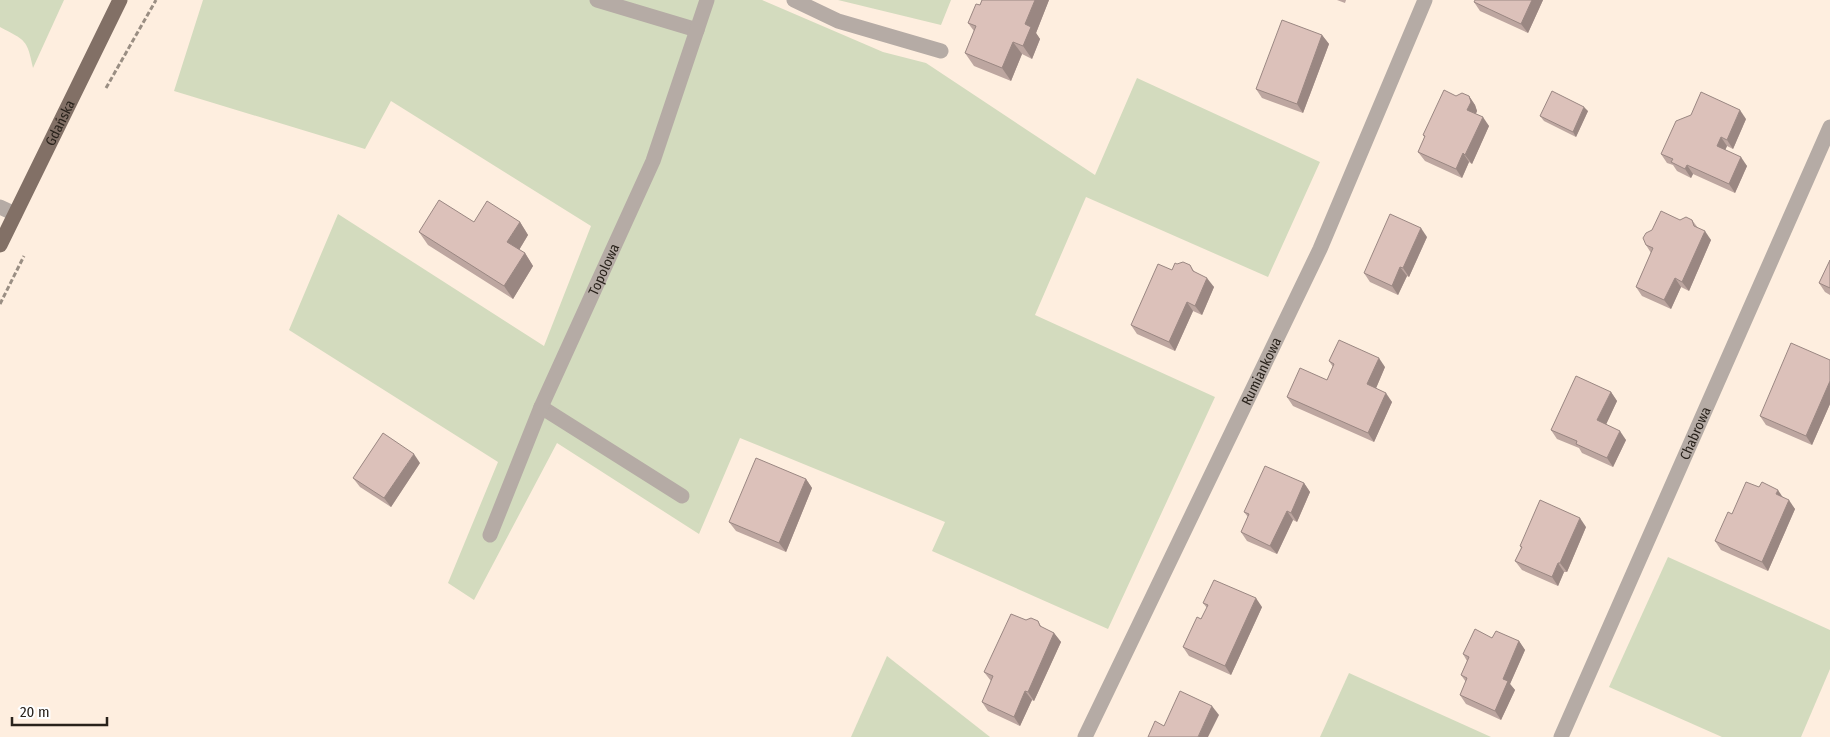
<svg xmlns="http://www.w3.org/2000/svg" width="1830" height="737" viewBox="0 0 1830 737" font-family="'Fira Sans Condensed',sans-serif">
  <rect width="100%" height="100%" fill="#feeedf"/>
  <!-- green -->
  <g fill="#d3dbbe">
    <path d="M0 0H64L33 68C27 39 26 41 0 27Z"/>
    <path d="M203 0H762L883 52 926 63 1095 175 1137 78 1320 162 1268 277 1086 197 1035 315 1215 397 1108 629 932 551 945 522 740 438 699 534 557 443 474 600 448 583 498 462 289 330 338 214 544 346 591 226 391 101 365 149 174 91Z"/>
    <path d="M838 0H951L941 25Z"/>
    <path d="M1668 557 1830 630V669L1801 737H1722L1609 687Z"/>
    <path d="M887 656 990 737H851Z"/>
    <path d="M1349 673 1491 737H1320Z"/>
  </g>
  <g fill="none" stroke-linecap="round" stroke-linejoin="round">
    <!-- path -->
    <g stroke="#9a8e83" stroke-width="3" stroke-dasharray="5 2.5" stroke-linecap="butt">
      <path d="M106 88 156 0"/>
      <path d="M0 304 24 256"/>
    </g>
    <!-- minor -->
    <g stroke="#b5aba5" stroke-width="15">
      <path d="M597 0 697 30"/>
      <path d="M794 0 838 21 941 51"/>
      <path d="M0 207 15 214"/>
      <path d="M541 407 682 496"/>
      <path id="s1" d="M490 535 541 407 653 161 707 0"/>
      <path id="s2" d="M1085 737 1320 249 1425 0"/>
      <path id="s3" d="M1561 737 1830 127"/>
    </g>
    <!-- major -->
    <path stroke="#827066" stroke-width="15" id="s4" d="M0 245 120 0"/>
  </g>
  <!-- wall -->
  <g fill="#bda6a0">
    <path d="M982 0H1049L1036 33 1040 39 1032 59 1022 54 1011 81 974 66 965 53 974 31 968 23 980 5Z"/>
    <path d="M1337 0H1346L1345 3Z"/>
    <path d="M1543 0 1528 33 1480 11 1474 2Z"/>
    <path d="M1322 35 1329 44 1303 113 1262 98 1256 89Z"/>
    <path d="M1456 96H1469L1475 105 1477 111 1476 114 1489 126 1472 164 1469 162 1462 178 1425 161 1418 152 1425 138 1423 135Z"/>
    <path d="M1588 111 1576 137 1544 121 1540 116Z"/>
    <path d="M1746 119 1733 149 1727 146 1725 150 1747 166 1735 193 1693 174 1691 178 1677 171 1673 165 1667 163 1661 154Z"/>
    <path d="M1680 220H1692L1698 228 1711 240 1689 291 1681 287 1671 309 1642 296 1636 287 1651 253 1646 245Z"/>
    <path d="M474 222H520L528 235 519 250 525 253 533 266 513 299 428 245 419 232Z"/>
    <path d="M1427 237 1409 277 1407 276 1398 295 1370 282 1364 273Z"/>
    <path d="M1830 260V295L1825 292 1819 283Z"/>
    <path d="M1177 264 1190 265 1195 273 1214 287 1202 315 1193 311 1175 351 1137 334 1131 325Z"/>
    <path d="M1830 360V404L1812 445 1766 425 1760 416Z"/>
    <path d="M1329 361 1385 367 1376 388 1392 402 1374 442 1293 406 1287 397 1327 380 1333 367Z"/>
    <path d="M1611 392 1617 401 1606 424 1626 440 1613 467 1582 453 1579 448 1557 439 1551 430Z"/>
    <path d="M420 463 391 507 360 487 353 478Z"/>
    <path d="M806 479 812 488 786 552 736 531 729 522Z"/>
    <path d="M1304 483 1310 492 1297 522 1293 520 1277 554 1247 541 1241 532 1248 517 1244 512Z"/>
    <path d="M1784 498 1795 509 1768 571 1721 550 1715 541 1732 514Z"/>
    <path d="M1586 527 1567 572H1564L1558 586 1522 570 1515 561 1521 548 1520 546Z"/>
    <path d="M1203 603 1262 607 1231 675 1189 656 1183 647 1201 619 1207 608Z"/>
    <path d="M1026 620 1038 621 1042 628 1054 633 1061 642 1034 701 1032 700 1020 726 988 711 982 702 991 681 984 672Z"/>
    <path d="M1492 638 1519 641 1525 650 1510 684 1515 690 1501 720 1466 704 1460 695 1466 682 1461 675 1467 661 1463 654Z"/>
  </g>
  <!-- shaded-wall -->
  <g fill="#9a8782">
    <path d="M1035 0H1049L1036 33 1040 39 1032 59 1023 46 1025 24Z"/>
    <path d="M1532 0H1543L1528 33 1521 24Z"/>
    <path d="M1322 35 1329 44 1303 113 1297 104Z"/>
    <path d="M1013 42 1022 54 1011 81 1002 68Z"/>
    <path d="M1469 96 1475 105 1477 111 1473 119 1467 110Z"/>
    <path d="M1584 107 1588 111 1576 137 1573 132Z"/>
    <path d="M1740 110 1746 119 1733 149 1727 140Z"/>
    <path d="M1483 117 1489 126 1472 164 1465 155Z"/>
    <path d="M1721 137 1727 146 1723 155 1717 146Z"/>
    <path d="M1463 153 1469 162 1462 178 1456 169Z"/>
    <path d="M1741 157 1747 166 1735 193 1729 184Z"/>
    <path d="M1687 165 1693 174 1691 178 1685 169Z"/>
    <path d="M520 222 528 235 516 255 507 242Z"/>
    <path d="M1421 228 1427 237 1409 277 1403 268Z"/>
    <path d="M1705 231 1711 240 1689 291 1682 282Z"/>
    <path d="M525 253 533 266 513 299 504 286Z"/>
    <path d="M1400 267 1407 276 1398 295 1392 286Z"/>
    <path d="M1207 278 1214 287 1202 315 1195 306Z"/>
    <path d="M1675 278 1681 287 1671 309 1664 300Z"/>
    <path d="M1187 302 1193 311 1175 351 1169 342Z"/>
    <path d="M1379 358 1385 367 1374 393 1367 384Z"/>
    <path d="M1830 381V404L1812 445 1806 436Z"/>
    <path d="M1611 392 1617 401 1604 429 1597 420Z"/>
    <path d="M1386 393 1392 402 1374 442 1368 433Z"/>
    <path d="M1620 431 1626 440 1613 467 1607 458Z"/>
    <path d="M414 454 420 463 391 507 384 498Z"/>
    <path d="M806 479 812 488 786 552 779 543Z"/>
    <path d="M1304 483 1310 492 1297 522 1291 513Z"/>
    <path d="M1778 490 1784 499 1776 494Z"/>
    <path d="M1789 500 1795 509 1768 571 1762 562Z"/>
    <path d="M1287 511 1293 520 1277 554 1270 546Z"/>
    <path d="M1580 518 1586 527 1567 572 1560 563Z"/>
    <path d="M1558 563 1564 572 1558 586 1552 577Z"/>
    <path d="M1256 598 1262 607 1231 675 1225 666Z"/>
    <path d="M1054 633 1061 642 1034 701 1028 692Z"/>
    <path d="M1519 641 1525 650 1510 684 1515 690 1501 720 1495 711 1503 679Z"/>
    <path d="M1025 691 1032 700 1020 726 1014 717Z"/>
    <path d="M1212 706 1219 715 1208 737H1198Z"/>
  </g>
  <!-- building -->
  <g fill="#dcc1ba" stroke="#9a8782">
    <path d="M982 0H1035L1025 24 1031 27 1023 46 1013 42 1002 68 965 53 976 26 968 23 976 4 980 5Z"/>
    <path d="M1475 0H1532L1521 24 1474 2Z"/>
    <path d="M1282 20 1322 35 1297 104 1256 89Z"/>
    <path d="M1444 90 1456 96 1462 93 1469 96 1471 102 1467 110 1483 117 1465 155 1463 153 1456 169 1418 152 1425 136 1423 135Z"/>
    <path d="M1552 91 1584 107 1573 132 1540 116Z"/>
    <path d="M1701 92 1740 110 1727 140 1721 137 1717 146 1741 157 1729 184 1687 165 1685 169 1671 162 1673 159 1661 154 1676 121 1691 115Z"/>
    <path d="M439 200 474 222 487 201 520 222 507 242 525 253 504 286 419 232Z"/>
    <path d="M1661 211 1680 220 1686 217 1692 220 1694 226 1705 231 1682 282 1675 278 1664 300 1636 287 1653 248 1646 245 1643 238 1646 233 1652 230Z"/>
    <path d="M1390 214 1421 228 1403 268 1400 267 1392 286 1364 273Z"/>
    <path d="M1830 260V288L1819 283Z"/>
    <path d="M1183 262 1190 265 1193 271 1207 278 1195 306 1187 302 1169 342 1131 325 1158 264 1172 270 1175 263 1177 264Z"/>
    <path d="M1339 340 1379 358 1367 384 1386 393 1368 433 1287 397 1300 368 1327 380 1334 364 1329 361Z"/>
    <path d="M1791 343 1830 360V381L1806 436 1760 416Z"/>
    <path d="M1576 376 1611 392 1597 420 1620 431 1607 458 1576 444 1577 441 1551 430Z"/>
    <path d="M383 433 414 454 384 498 353 478Z"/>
    <path d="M756 458 806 479 779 543 729 522Z"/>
    <path d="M1265 466 1304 483 1291 513 1287 511 1270 546 1241 532 1249 514 1244 512Z"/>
    <path d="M1746 482 1759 487 1762 482 1778 490 1776 494 1789 500 1762 562 1715 541 1728 512 1732 514Z"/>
    <path d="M1540 500 1580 518 1560 563H1558L1552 577 1515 561 1522 547 1520 546Z"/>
    <path d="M1214 580 1256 598 1225 666 1183 647 1197 617 1201 619 1208 605 1203 603Z"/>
    <path d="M1011 614 1026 620 1031 618 1038 621 1040 626 1054 633 1028 692 1025 691 1014 717 982 702 993 676 984 672Z"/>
    <path d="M1475 629 1492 638 1496 631 1519 641 1503 679 1508 681 1495 711 1460 695 1467 678 1461 675 1469 657 1463 654Z"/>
    <path d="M1180 691 1212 706 1198 737H1148L1155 721 1164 726Z"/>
  </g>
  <g text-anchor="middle" stroke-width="4" stroke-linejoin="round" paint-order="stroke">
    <!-- street labels -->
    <g font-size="14" fill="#29221b" stroke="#fefefe">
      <text dy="5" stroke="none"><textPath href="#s4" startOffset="136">Gdańska</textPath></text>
      <text dy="5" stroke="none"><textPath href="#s1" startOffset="289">Topolowa</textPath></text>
      <text dy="5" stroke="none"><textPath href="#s2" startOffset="406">Rumiankowa</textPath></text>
      <text dy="5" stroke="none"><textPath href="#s3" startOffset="332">Chabrowa</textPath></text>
    </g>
  </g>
  <!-- scale -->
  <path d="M12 717v8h95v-8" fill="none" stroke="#29221b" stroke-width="2.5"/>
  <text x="20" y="717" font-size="15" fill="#29221b" stroke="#fefefe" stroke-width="4" paint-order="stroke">20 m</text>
</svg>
